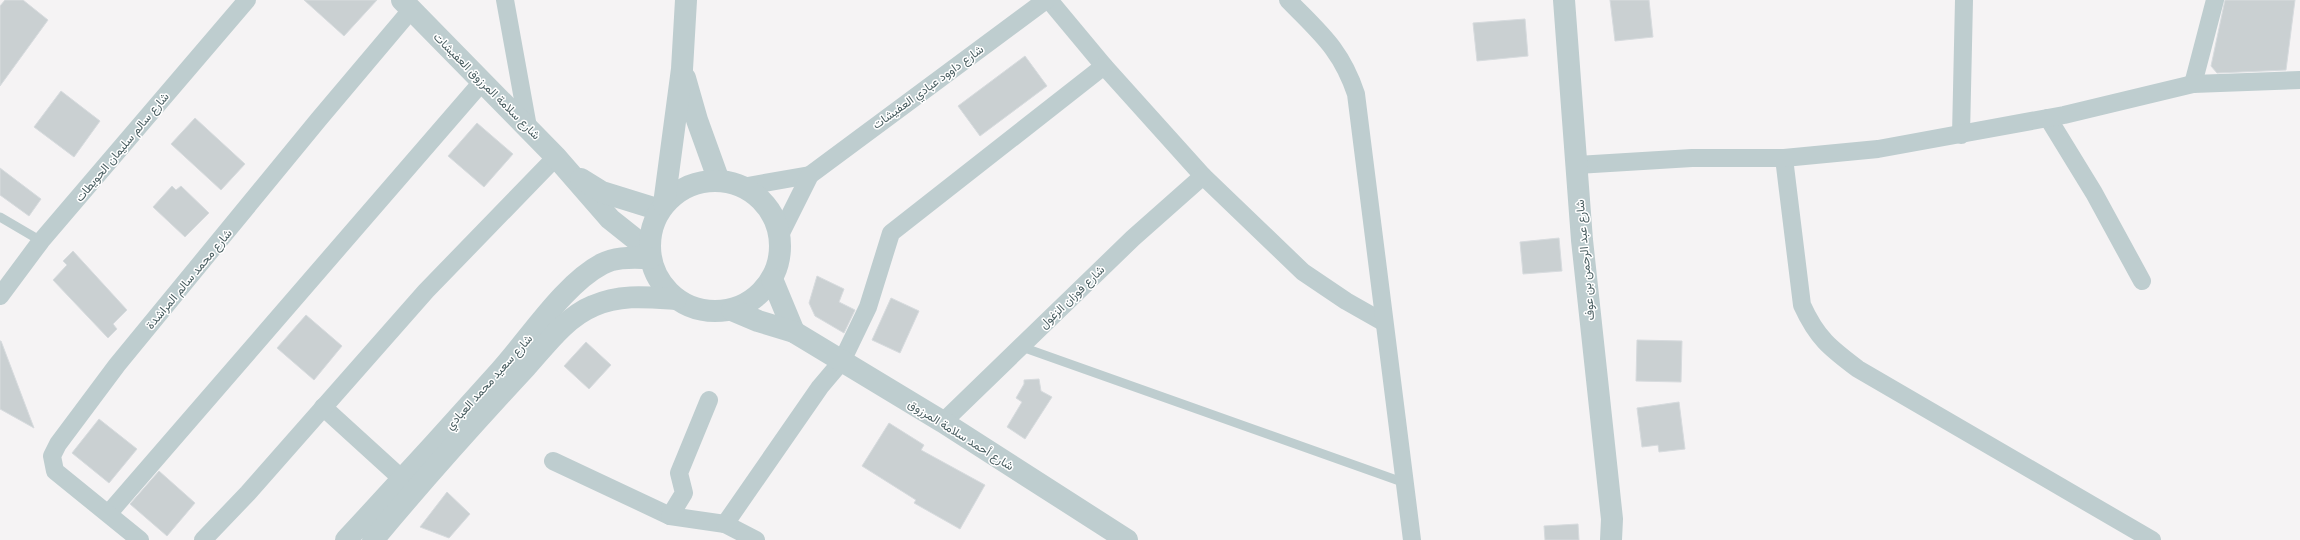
<svg xmlns="http://www.w3.org/2000/svg" width="2300" height="540" viewBox="0 0 2300 540" font-family="Mulish,Vazirmatn,sans-serif">
  <rect width="100%" height="100%" fill="#f5f3f4"/>
  <!-- building -->
  <g fill="#cad0d2" stroke="#d7dbde">
    <path d="M5 0H23L48 20 0 86V6Z"/>
    <path d="M304 0H377L344 36Z"/>
    <path d="M1610 0H1649L1653 37 1615 41Z"/>
    <path d="M2225 0H2295L2286 70 2217 73 2211 66Z"/>
    <path d="M1525 19 1528 56 1477 61 1473 23Z"/>
    <path d="M1025 56 1047 86 980 136 958 106Z"/>
    <path d="M61 91 100 121 74 157 34 127Z"/>
    <path d="M195 118 245 164 221 190 171 144Z"/>
    <path d="M477 123 513 154 484 187 448 156Z"/>
    <path d="M0 168 41 199 29 216 0 195Z"/>
    <path d="M172 186 176 190 181 186 209 213 185 237 153 207Z"/>
    <path d="M1559 238 1562 271 1523 274 1520 242Z"/>
    <path d="M73 251 127 310 113 324 117 329 108 338 53 280 67 265 63 261Z"/>
    <path d="M817 276 844 289 839 302 855 310 844 333 815 316 809 303Z"/>
    <path d="M891 298 919 311 900 353 872 340Z"/>
    <path d="M306 315 342 346 314 380 277 348Z"/>
    <path d="M1637 340 1682 341 1681 382 1636 381Z"/>
    <path d="M0 341H1L34 428 0 409Z"/>
    <path d="M586 342 611 365 589 389 564 366Z"/>
    <path d="M1039 379 1041 391 1052 397 1025 439 1007 427 1022 402 1016 398 1024 384V380Z"/>
    <path d="M1679 402 1685 449 1659 452 1658 445 1642 447 1637 408Z"/>
    <path d="M99 419 137 449 109 483 72 453Z"/>
    <path d="M889 423 924 445 921 450 985 485 960 529 914 503 916 500 862 466Z"/>
    <path d="M159 471 195 503 167 536 130 504Z"/>
    <path d="M447 492 470 514 449 538 420 527Z"/>
    <path d="M1578 524 1579 540H1545L1544 526Z"/>
  </g>
  <g fill="none" stroke-linecap="round" stroke-linejoin="round">
    <!-- service -->
    <g stroke="#becdcf" stroke-width="9">
      <path d="M0 217 41 241"/>
      <path d="M1022 347 1405 483"/>
    </g>
    <!-- minor -->
    <g stroke="#becdcf" stroke-width="18">
      <path d="M505 0 528 127"/>
      <path d="M1049 0 1104 66 1203 176 1303 272 1346 301 1383 322"/>
      <path d="M1288 0C1320 33 1341 49 1356 94L1412 540"/>
      <path d="M2193 84 2215 0"/>
      <path d="M2048 118 2094 193 2142 281"/>
      <path d="M1961 135 1964 0"/>
      <path d="M1784 158 1802 305C1817 338 1830 348 1858 369L2152 540"/>
      <path d="M1577 165 1692 158H1784L1878 149 2064 115 2193 84 2300 80"/>
      <path d="M742 187 810 175"/>
      <path d="M780 235 810 175 1046 0"/>
      <path d="M0 296 41 241 247 0"/>
      <path d="M323 407 401 478"/>
      <path d="M943 422 1133 238 1203 176"/>
      <path d="M553 461 670 516 725 524 756 540"/>
      <path d="M109 513 482 82"/>
      <path d="M670 516 684 493 679 473 709 400"/>
      <path d="M725 524 820 387 842 361 868 307 891 233 1104 66"/>
      <path d="M140 540 55 471 52 456 58 444 117 365 319 119 411 10"/>
      <path d="M203 540 248 493 426 291 556 157"/>
    </g>
    <!-- tertiary -->
    <g stroke="#becdcf" stroke-width="22">
      <path d="M402 0 556 157 610 219 649 250"/>
      <path d="M1564 0 1582 240 1612 519 1611 540"/>
      <path d="M685 78 697 120 719 181"/>
      <path d="M581 179 602 192 660 210"/>
      <circle cx="715" cy="246" r="65"/>
      <path d="M664 204 682 69 686 0"/>
      <path d="M772 279 794 332"/>
      <path d="M732 310 758 321 794 332 943 422 1127 540"/>
      <path d="M346 540C398 484 449 428 500 371 529 339 564 284 602 264 617 256 634 258 650 258"/>
      <path d="M373 540C422 481 474 423 526 367 545 346 566 317 593 306 620 294 647 297 676 299"/>
    </g>
  </g>
  <g text-anchor="middle" stroke-width="3" stroke-linejoin="round" paint-order="stroke">
    <!-- street labels -->
    <g font-size="12" fill="#4a5e61" stroke="#fff">
      <text transform="translate(487 86) rotate(45)" y="4">شارع سلامة المرزوق العفيشات</text>
      <text transform="translate(928 87) rotate(-36)" y="4">شارع داوود عبادي العفيشات</text>
      <text transform="translate(122 147) rotate(-50)" y="4">شارع سالم سليمان الحويطات</text>
      <text transform="translate(1585 260) rotate(-95)" y="4">شارع عبد الرحمن بن عوف</text>
      <text transform="translate(189 279) rotate(-50)" y="4">شارع محمد سالم المراشدة</text>
      <text transform="translate(1072 297) rotate(-44)" y="4">شارع فوزان الزغول</text>
      <text transform="translate(489 382) rotate(-48)" y="4">شارع سعيد محمد العبادي</text>
      <text transform="translate(961 435) rotate(32)" y="4">شارع أحمد سلامة المرزوق</text>
    </g>
  </g>
</svg>
